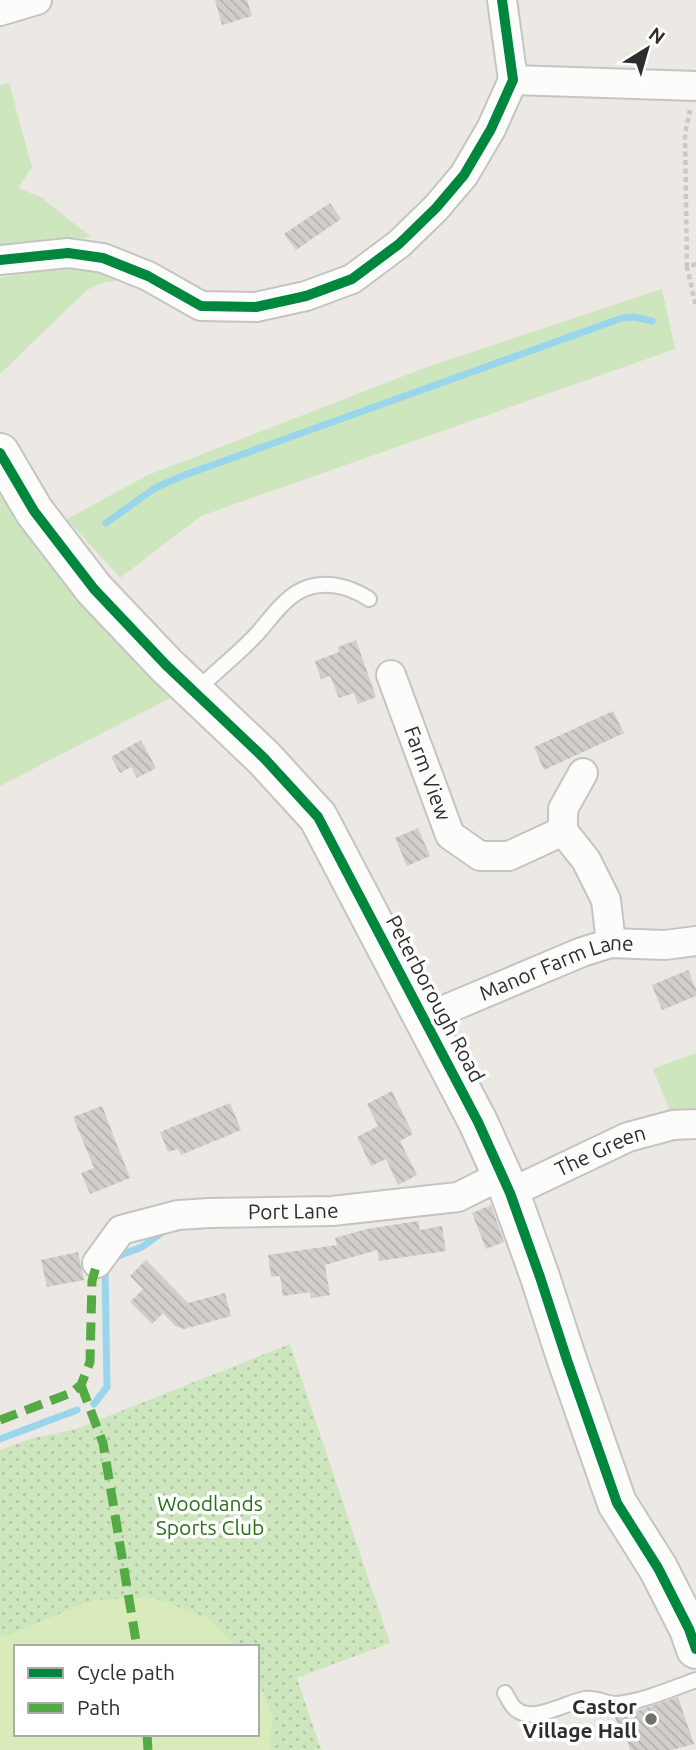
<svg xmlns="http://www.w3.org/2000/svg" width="696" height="1750" viewBox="0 0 696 1750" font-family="Ubuntu,sans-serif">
  <defs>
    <pattern id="park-dots" width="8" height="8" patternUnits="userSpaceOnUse" patternTransform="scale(1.75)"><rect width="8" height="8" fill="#cee6be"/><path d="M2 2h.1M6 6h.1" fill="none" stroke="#b1c6a4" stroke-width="1.8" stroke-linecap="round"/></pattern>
    <pattern id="building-back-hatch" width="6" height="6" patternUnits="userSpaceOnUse" patternTransform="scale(1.75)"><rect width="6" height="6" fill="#d1cecb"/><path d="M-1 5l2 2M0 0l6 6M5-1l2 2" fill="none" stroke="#b4b1af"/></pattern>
  </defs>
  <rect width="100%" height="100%" fill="#ece8e4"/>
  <!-- grass -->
  <g fill="#cee6be">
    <path d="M9 83 32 167 18 188 41 197 91 237 0 250V85Z"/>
    <path d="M76 268 94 270 125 280 102 283 87 290 0 374V278L40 270Z"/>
    <path d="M662 289 675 349 201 516 120 578 67 519 148 475 427 367Z"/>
    <path d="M0 495 38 551 165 679 182 692 0 786Z"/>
    <path d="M696 1053V1114L672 1116 653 1069Z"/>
  </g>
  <!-- park -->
  <path fill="url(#park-dots)" fill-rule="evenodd" d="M290 1344 390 1643 297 1678 321 1750H0V1450L32 1438 73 1430ZM16 1647H257V1734H16Z"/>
  <!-- pitch -->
  <path fill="#d9eabb" d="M152 1597 208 1618 237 1647H16V1734H257V1677L272 1715 270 1750H0V1638L93 1600Z"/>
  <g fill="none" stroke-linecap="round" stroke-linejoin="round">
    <!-- stream -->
    <g stroke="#99d6ec" stroke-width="7">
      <path d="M106 523 155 488 182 476 622 318 634 317 652 321"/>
      <path d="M113 1258 142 1247 167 1229"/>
      <path d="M94 1404 107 1387 105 1267"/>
      <path d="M0 1439 77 1410"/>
    </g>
  </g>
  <!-- building -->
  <g fill="url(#building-back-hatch)">
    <path d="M215 0H247L252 16 222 25Z"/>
    <path d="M330 203 341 219 296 250 284 234Z"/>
    <path d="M356 640 376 697 358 704 354 693 339 698 330 676 321 679 315 661 339 652 338 647Z"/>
    <path d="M613 711 624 733 544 770 534 747Z"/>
    <path d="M141 740 156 768 137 778 131 767 120 773 111 757Z"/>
    <path d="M418 828 430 856 407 866 395 838Z"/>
    <path d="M688 970 696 989V996L662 1010 652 985Z"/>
    <path d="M392 1091 413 1134 400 1141 417 1175 398 1185 386 1159 371 1166 357 1137 378 1126 367 1104Z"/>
    <path d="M230 1103 241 1130 181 1155 178 1149 168 1152 160 1132Z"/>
    <path d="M102 1106 130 1178 90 1194 81 1173 94 1168 73 1117Z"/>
    <path d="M491 1205 504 1242 486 1249 472 1213Z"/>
    <path d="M418 1221 420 1230 442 1226 446 1251 379 1261 377 1250 325 1265 330 1295 311 1298 310 1292 283 1296 280 1276 271 1277 268 1255 337 1245 335 1238 367 1229Z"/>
    <path d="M78 1252 84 1280 47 1287 41 1260Z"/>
    <path d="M146 1260 188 1303 225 1293 231 1316 184 1329 175 1326 163 1313 152 1324 130 1302 143 1289 130 1276Z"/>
    <path d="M678 1697 694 1744 671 1750H630L623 1729 620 1732 614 1714 640 1710Z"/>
  </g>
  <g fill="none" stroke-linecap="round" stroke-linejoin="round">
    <defs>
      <g id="lane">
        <path d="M196 691C215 672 237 655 256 635 269 621 281 602 298 592 321 579 348 585 369 599"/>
        <path d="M505 1693C511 1704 514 1712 527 1714 542 1717 569 1702 585 1699 598 1697 606 1705 617 1704 644 1701 671 1689 696 1680"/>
      </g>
      <g id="street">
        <path d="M0 11 37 0"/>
        <path d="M513 80 696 86"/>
        <path d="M0 260 68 253 103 258 148 276 201 306 256 307 306 296 352 279 399 244 436 208 464 175 491 129 513 80 502 0"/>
        <path id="s1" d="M391 675 450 835 480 856H509L563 831"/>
        <path d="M583 773 563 809V831L586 860 606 900 611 943"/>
        <path id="s2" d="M423 1019 582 952 611 943 665 945 696 941"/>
        <path id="s3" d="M510 1193 628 1137 673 1125 696 1124"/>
        <path id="s4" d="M97 1263 121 1230 178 1215 210 1213 332 1211 458 1197 502 1175"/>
      </g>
      <path id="secondary" d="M0 453 34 511 94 589 166 665 264 758 318 817 478 1122 510 1193 540 1277 567 1360 617 1503 658 1568 689 1629 696 1649"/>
    </defs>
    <!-- lane casing -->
    <use href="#lane" stroke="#c5c4c5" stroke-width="18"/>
    <!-- street casing -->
    <use href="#street" stroke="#c5c4c5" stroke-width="32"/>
    <!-- secondary casing -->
    <use href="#secondary" stroke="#c5c4c5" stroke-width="42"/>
    <!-- path -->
    <g stroke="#c9c9c8" stroke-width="4.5" stroke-dasharray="5 3.5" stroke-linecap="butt">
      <path d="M696 264 687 267 696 307"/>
      <path d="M687 267 685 134 690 110"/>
    </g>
    <!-- lane -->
    <use href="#lane" stroke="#fcfcfb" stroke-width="14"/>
    <!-- street -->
    <use href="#street" stroke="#fcfcfb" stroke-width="28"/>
    <!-- secondary -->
    <use href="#secondary" stroke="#fcfcfb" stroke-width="38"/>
    <!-- quiet -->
    <g stroke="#54ab44" stroke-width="9" stroke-dasharray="18 9" stroke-linecap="butt">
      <path d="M81 1385 103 1443 137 1647"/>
      <path d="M0 1420 71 1393 81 1385 90 1362 92 1281 97 1263"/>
      <path d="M147 1734 148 1750"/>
    </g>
    <defs>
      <g id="cycleway">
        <path d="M0 260 68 253 103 258 148 276 201 306 256 307 306 296 352 279 399 244 436 208 464 175 491 129 513 80 502 0"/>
        <path d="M0 453 34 511 94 589 166 665 264 758 318 817 478 1122 510 1193 540 1277 567 1360 617 1503 658 1568 689 1629 696 1649"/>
      </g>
    </defs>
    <!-- cycleway casing -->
    <use href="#cycleway" stroke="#fff" stroke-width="15"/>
    <!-- cycleway -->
    <use href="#cycleway" stroke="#00873e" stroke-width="10"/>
  </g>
  <!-- markers -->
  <circle fill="#706f6e" stroke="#fff" stroke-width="2.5" cx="651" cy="1719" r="7"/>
  <g text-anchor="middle" stroke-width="7" stroke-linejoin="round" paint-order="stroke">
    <!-- street labels -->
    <g font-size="21" fill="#2e2e2e" stroke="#fff">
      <text dy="7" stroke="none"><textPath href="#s1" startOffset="105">Farm View</textPath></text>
      <text dy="7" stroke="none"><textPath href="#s2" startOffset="144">Manor Farm Lane</textPath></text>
      <text transform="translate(435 999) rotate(62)" y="7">Peterborough Road</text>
      <text dy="7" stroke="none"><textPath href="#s3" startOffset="100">The Green</textPath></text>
      <text dy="7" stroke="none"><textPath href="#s4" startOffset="215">Port Lane</textPath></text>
    </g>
    <!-- park labels -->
    <g font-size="21" fill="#2c6e1b" stroke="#fff">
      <text x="210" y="1511">Woodlands<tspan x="210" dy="24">Sports Club</tspan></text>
    </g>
    <!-- poi labels -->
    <g font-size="21" font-weight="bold" fill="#2e2e2e" stroke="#fff" text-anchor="end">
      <text x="637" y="1714">Castor<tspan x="637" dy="24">Village Hall</tspan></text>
    </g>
  </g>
  <!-- legend -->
  <rect x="14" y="1645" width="245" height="91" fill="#ffffff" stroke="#ababab" stroke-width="2"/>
  <rect x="28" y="1668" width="35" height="10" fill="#00873e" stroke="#ababab" stroke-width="2"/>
  <text x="77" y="1680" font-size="21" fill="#2e2e2e">Cycle path</text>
  <rect x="28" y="1703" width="35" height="10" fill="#54ab44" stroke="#ababab" stroke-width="2"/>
  <text x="77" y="1715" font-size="21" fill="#2e2e2e">Path</text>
  <!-- north arrow -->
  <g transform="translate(647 49) rotate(37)" stroke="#ffffff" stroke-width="5" paint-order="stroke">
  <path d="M0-5L12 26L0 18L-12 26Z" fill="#2e2e2e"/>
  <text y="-10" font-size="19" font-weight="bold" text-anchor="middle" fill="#2e2e2e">N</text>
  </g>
</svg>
